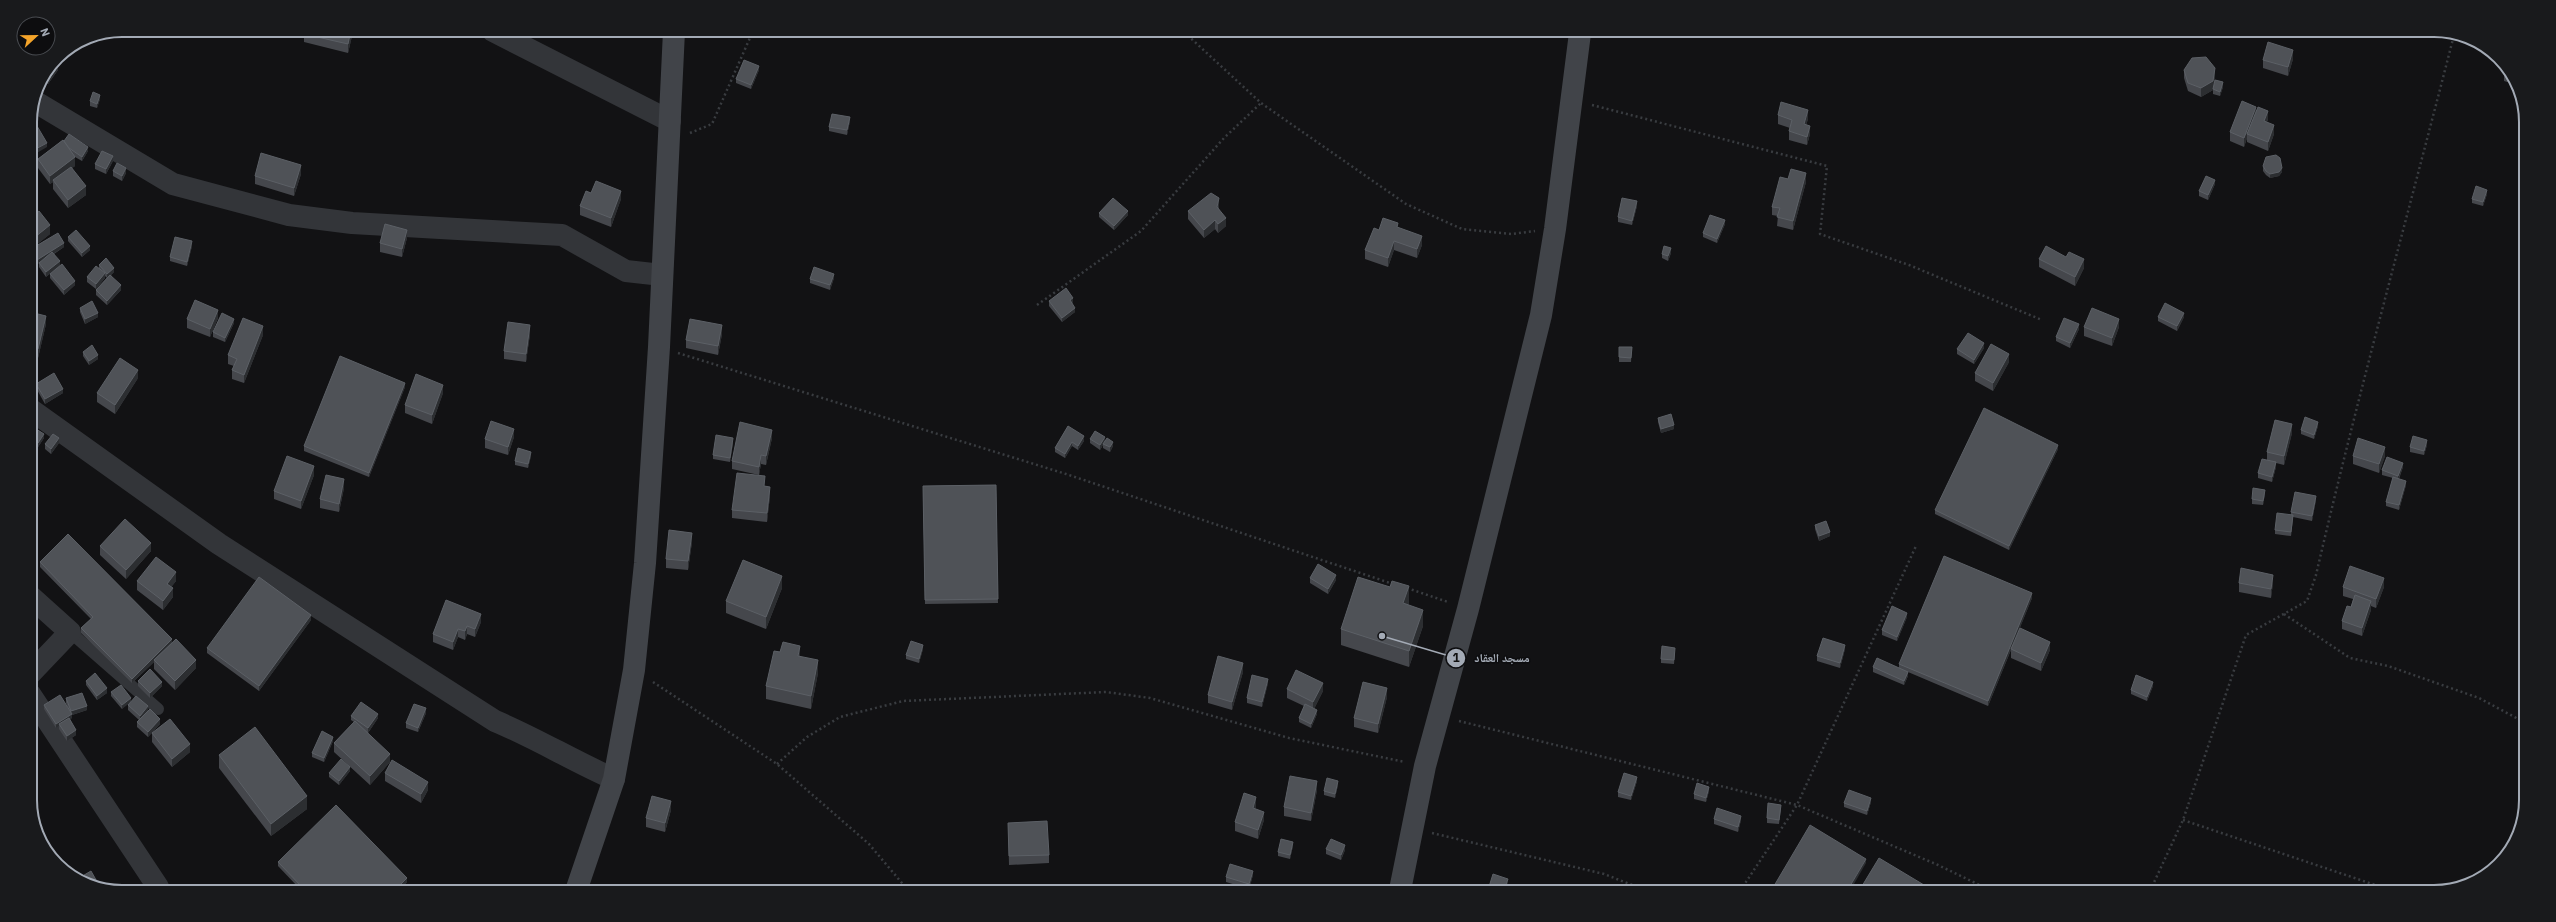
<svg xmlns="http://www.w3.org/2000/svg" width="2556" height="922" viewBox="0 0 2556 922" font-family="'IBM Plex Sans','Noto Naskh Arabic',sans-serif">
  <rect width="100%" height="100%" fill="#121214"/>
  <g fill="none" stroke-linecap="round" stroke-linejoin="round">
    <!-- path -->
    <g stroke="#393c40" stroke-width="2.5" stroke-dasharray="2 3" stroke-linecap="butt">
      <path d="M1184 32 1261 103 1406 204 1462 229 1512 234 1535 231"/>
      <path d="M1592 105 1827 166 1820 234 1909 265 2042 320"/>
      <path d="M690 133 712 124 753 31"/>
      <path d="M1037 305 1141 231 1224 138 1261 103"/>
      <path d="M678 353 1066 474 1393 584"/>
      <path d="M1407 588 1448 602"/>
      <path d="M2284 614 2350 658 2388 666 2479 698 2522 721"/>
      <path d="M653 682 777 764 869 844 907 889"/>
      <path d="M1459 721 1797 805 1938 865 1992 891"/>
      <path d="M777 764 807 737 840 717 903 701 1106 692 1150 698 1289 738 1405 762"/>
      <path d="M2183 820 2396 892"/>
      <path d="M1432 833 1604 874 1645 890"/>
      <path d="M1740 891 1797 805 1916 546"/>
      <path d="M2150 891 2183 820 2246 635 2307 601 2316 575C2358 394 2408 215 2454 35"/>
    </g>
    <!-- lane -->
    <path stroke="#333539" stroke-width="12" d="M70 632 158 709"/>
    <!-- street -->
    <g stroke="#333539" stroke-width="22">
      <path d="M493 31 670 121"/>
      <path d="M34 101 173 184 289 215 352 223 562 235 626 271 662 275"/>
      <path d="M30 409 219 544 495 721C536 738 573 761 614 779"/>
      <path d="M30 596 70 632 30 674"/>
      <path d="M30 694 158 887"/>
    </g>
    <!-- secondary -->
    <g stroke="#414449" stroke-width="22">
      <path d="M577 888 614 779 634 670 645 563 659 347 674 31"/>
      <path d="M1400 890 1425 766 1468 609 1541 315 1555 229 1580 33"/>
    </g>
  </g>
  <!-- wall -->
  <g fill="#45474c">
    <path d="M352 30V36L348 53 304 42V34Z"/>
    <path d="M944 32H957L956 36Z"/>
    <path d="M2293 59 2288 76 2263 68V60Z"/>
    <path d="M53 63 58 70 48 84 41 80Z"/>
    <path d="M2507 66 2514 84 2504 81V69Z"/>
    <path d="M759 70 751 89 736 83V79Z"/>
    <path d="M2184 70 2215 76 2213 89 2223 87 2220 96 2213 94V90L2201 97 2188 91 2184 78Z"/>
    <path d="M100 99 97 108 90 106V101Z"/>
    <path d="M2256 110 2268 119 2267 122 2274 134 2268 151 2247 142V138L2244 147 2230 141V132Z"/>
    <path d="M1778 115 1808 119 1806 125 1810 134 1807 145 1789 140V131L1790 128 1778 124Z"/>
    <path d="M850 121 847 135 829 131V127Z"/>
    <path d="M63 140 88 151 82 161 75 157V166L72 168 86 195 68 208 53 189V182L50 184 38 168V159Z"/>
    <path d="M113 161 106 174 95 169V164Z"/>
    <path d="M2263 166 2282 172 2279 176 2270 178 2266 175 2263 171Z"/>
    <path d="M113 171 126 173 122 181 113 176Z"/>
    <path d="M301 174 294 196 255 184V176Z"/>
    <path d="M1788 179 1806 182 1793 230 1777 226 1778 216 1772 215V207Z"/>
    <path d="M2215 184 2208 200 2199 196V191Z"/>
    <path d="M591 193 621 199 611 227 580 215V206Z"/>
    <path d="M2487 194 2483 206 2472 203V199Z"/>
    <path d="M1219 206V209L1226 226 1218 233 1215 229 1204 238 1188 219V211Z"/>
    <path d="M1637 206 1632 225 1618 222V217Z"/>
    <path d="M1099 213 1128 215 1114 230 1099 217Z"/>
    <path d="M30 218 50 234 31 249 64 247 54 254 60 265 46 277 39 267V263L37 264 31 254Z"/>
    <path d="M1725 224 1717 243 1703 237V233Z"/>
    <path d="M1398 228 1422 245 1417 258 1394 250 1388 267 1365 259V250L1379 230Z"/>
    <path d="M68 237 90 250 82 257 68 241Z"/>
    <path d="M407 238 402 257 380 252V243Z"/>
    <path d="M192 246 187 266 170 261V257Z"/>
    <path d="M1671 253 1668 261 1662 258V254Z"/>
    <path d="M2039 259 2084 268 2075 286 2039 267Z"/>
    <path d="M99 265 114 272 111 275 121 290 107 305 96 295V290L107 278 105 276V278L96 289 87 282V277L99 268Z"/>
    <path d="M50 274 75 285 64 295 50 278Z"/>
    <path d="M834 278 830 290 810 283V279Z"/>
    <path d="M1049 301 1073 302 1072 303 1075 312 1062 322 1049 306Z"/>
    <path d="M80 308 98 317 85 324 80 312Z"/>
    <path d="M30 312 46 324 38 358 30 356Z"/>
    <path d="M2158 317H2184L2177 331 2158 321Z"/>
    <path d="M218 318 210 337 187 328V319Z"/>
    <path d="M234 323 225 342 213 337V332Z"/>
    <path d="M2084 327H2119L2112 346 2084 336Z"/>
    <path d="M2079 329 2070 348 2056 341V337Z"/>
    <path d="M530 334 526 362 504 359V351Z"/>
    <path d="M722 334 718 355 686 348V340Z"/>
    <path d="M263 335 244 383 232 379V370L234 366 228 364V355Z"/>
    <path d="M1619 347H1632L1631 362H1619Z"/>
    <path d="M1984 348 1974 364 1957 354V349Z"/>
    <path d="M83 352 98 359 89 365 83 356Z"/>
    <path d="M2009 362 1993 391 1975 381V373Z"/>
    <path d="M138 378 115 414 97 402V393Z"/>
    <path d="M36 384 63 393 45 404 36 388Z"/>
    <path d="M405 387 369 477 304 451V446Z"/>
    <path d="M443 393 432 424 405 413V405Z"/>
    <path d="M1658 418 1674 429 1661 433 1658 422Z"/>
    <path d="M1068 426 1084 441 1078 450 1072 446 1065 458 1055 452V448Z"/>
    <path d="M2318 426 2314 439 2301 434V430Z"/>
    <path d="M30 432 44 438 38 447 30 442Z"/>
    <path d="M2292 433 2284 465 2276 463V467L2272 482 2258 478V473L2267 460V452Z"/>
    <path d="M514 437 508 455 485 448V439Z"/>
    <path d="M772 438 766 465 761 464 759 475 732 469V461Z"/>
    <path d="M1090 439 1105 440 1113 446 1110 452 1103 448V445L1100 450 1090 443Z"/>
    <path d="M59 443 51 454 45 449V444Z"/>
    <path d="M733 443 730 462 713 459V455Z"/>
    <path d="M2427 445 2424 455 2410 452V447Z"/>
    <path d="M2058 449 2009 550 1935 514V510Z"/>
    <path d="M531 456 528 468 515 465V461Z"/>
    <path d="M2353 456H2385L2379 473 2353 464Z"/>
    <path d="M2403 467 2399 479 2406 485 2399 510 2386 506V502L2393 478 2382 475V470Z"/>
    <path d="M314 475 301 509 274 499V491Z"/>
    <path d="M996 485 998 603 925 604 923 486Z"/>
    <path d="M344 488 339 512 320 508V499Z"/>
    <path d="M2265 494 2263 505 2252 504V499Z"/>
    <path d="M770 496 767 522 732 518V510Z"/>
    <path d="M2316 500 2312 521 2293 517 2291 536 2275 534V530L2291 515V512Z"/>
    <path d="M1815 525 1830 536 1819 541 1815 529Z"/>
    <path d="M692 542 688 570 666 568V559Z"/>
    <path d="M100 546 151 551 126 579 100 555Z"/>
    <path d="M40 562 172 642 196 668 175 690 154 669V662L132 683 81 633V628L91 619 40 567Z"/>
    <path d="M1310 578 1336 580 1328 594 1310 583Z"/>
    <path d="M137 581H176L171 587 173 597 163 610 137 590Z"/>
    <path d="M2239 583H2273L2271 598 2239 592Z"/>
    <path d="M2343 587H2384L2376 608 2371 606V610L2362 636 2342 629V621L2351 607 2353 599 2343 596Z"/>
    <path d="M782 588 766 629 726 613V601Z"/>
    <path d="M2032 598 2014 642 2050 650 2041 671 2011 658V650L1988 706 1908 672V676L1904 685 1873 672V667L1899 668V664Z"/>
    <path d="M1409 603 1408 605 1423 626 1409 667 1341 645V629Z"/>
    <path d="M1907 617 1897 641 1882 635V630Z"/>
    <path d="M311 620 259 691 207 653V648Z"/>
    <path d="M481 622 475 637 467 634 465 640 458 637 453 650 433 642V634Z"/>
    <path d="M923 649 919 663 906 659V655Z"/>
    <path d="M1845 649 1840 668 1817 661V656Z"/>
    <path d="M1675 652 1674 664 1661 663V659Z"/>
    <path d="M800 656 818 673 811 709 766 699V686Z"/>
    <path d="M1243 672 1232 710 1208 703V695Z"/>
    <path d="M86 681 107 693 97 700 86 685Z"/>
    <path d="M138 681 162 686 150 698 138 686Z"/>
    <path d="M1268 683 1262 707 1247 703V698Z"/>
    <path d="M2153 686 2147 701 2131 694V690Z"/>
    <path d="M1287 689 1323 691 1314 709 1317 714 1311 728 1299 722V718L1304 706 1287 698Z"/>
    <path d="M111 692 131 698 122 709 111 696Z"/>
    <path d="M1387 697 1378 733 1354 727V718Z"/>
    <path d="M66 698 87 710 72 715V718L70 719 76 735 67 741 59 729V726L56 728 44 709V705L69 710 66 703Z"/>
    <path d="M128 705 148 711 160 724 148 737 137 727V722L139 720 128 710Z"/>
    <path d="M426 713 418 732 406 728V723Z"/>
    <path d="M351 716 378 718 368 733 390 762 370 785 334 752V743L354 722 351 720Z"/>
    <path d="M152 733 190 752 172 767 152 742Z"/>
    <path d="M333 741 324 762 312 757V753Z"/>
    <path d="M219 755 307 809 271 836 219 768Z"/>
    <path d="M350 771 339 785 329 777V773Z"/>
    <path d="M385 773 428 790 421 803 385 781Z"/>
    <path d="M1637 781 1631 800 1618 797V792Z"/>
    <path d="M1338 785 1335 798 1324 795V791Z"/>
    <path d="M1317 790 1311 821 1284 816V807Z"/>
    <path d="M1709 791 1706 802 1694 799V794Z"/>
    <path d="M1871 802 1867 815 1844 807V803Z"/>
    <path d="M1256 806 1255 809 1264 820 1258 839 1235 831V822Z"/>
    <path d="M1781 809 1779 824 1767 823V818Z"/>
    <path d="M671 810 665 832 646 827V818Z"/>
    <path d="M1714 819 1741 820 1738 832 1714 824Z"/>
    <path d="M1008 823 1049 855V863L1009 865Z"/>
    <path d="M1293 846 1290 859 1278 856V852Z"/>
    <path d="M1326 849 1345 850 1341 860 1326 854Z"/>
    <path d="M278 862 407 882 401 888H299L278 866Z"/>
    <path d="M1253 875 1249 889 1226 882V877Z"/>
  </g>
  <!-- shaded-wall -->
  <g fill="#2c2e31">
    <path d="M351 30H352V36L348 53V44Z"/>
    <path d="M2293 50V59L2288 76V67Z"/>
    <path d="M58 66V70L48 84V80Z"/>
    <path d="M759 66V70L751 89V85Z"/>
    <path d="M2215 68V76L2213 90 2201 97V88Z"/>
    <path d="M2223 82V87L2220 96V92Z"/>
    <path d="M100 95V99L97 108V104Z"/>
    <path d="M2256 107V115L2247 134V138L2244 147V138Z"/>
    <path d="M1808 110V119L1804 132V124Z"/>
    <path d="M2268 111V119L2264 130V121Z"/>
    <path d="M850 117V121L847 135V130Z"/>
    <path d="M2274 125V134L2268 151V142Z"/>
    <path d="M1810 126V134L1807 145V137Z"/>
    <path d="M47 143V147L30 157V152Z"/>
    <path d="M88 147V151L82 161V157Z"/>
    <path d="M113 156V161L106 174V169Z"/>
    <path d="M75 157V166L54 182 53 180V182L50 184V176Z"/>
    <path d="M301 165V174L294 196V188Z"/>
    <path d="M126 168V173L122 181V176Z"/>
    <path d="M2282 168V172L2279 176 2270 178V174Z"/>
    <path d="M1806 173V182L1793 230V221Z"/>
    <path d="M2215 180V184L2208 200V195Z"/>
    <path d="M86 186V195L68 208V200Z"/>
    <path d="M2487 190V194L2483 206V202Z"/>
    <path d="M621 191V199L611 227V218Z"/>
    <path d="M1219 198V206L1217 215V207Z"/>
    <path d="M1637 201V206L1632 225V221Z"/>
    <path d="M1128 211V215L1114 230V226Z"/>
    <path d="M1226 218V226L1218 233V224Z"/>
    <path d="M1215 220V229L1204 238V230Z"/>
    <path d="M1725 220V224L1717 243V239Z"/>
    <path d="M50 225V234L30 250V241Z"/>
    <path d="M407 230V238L402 257V249Z"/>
    <path d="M1422 236V245L1417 258V249Z"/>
    <path d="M192 241V246L187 266V262Z"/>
    <path d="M1394 241V250L1388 267V258Z"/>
    <path d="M64 243V247L37 264V260Z"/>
    <path d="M90 246V250L82 257V253Z"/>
    <path d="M1671 248V253L1668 261V256Z"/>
    <path d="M2084 259V268L2075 286V277Z"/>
    <path d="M60 261V265L46 277V272Z"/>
    <path d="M114 268V272L107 278V274Z"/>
    <path d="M105 273V278L96 289V284Z"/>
    <path d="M834 274V278L830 290V285Z"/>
    <path d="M75 281V285L64 295V290Z"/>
    <path d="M121 285V290L107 305V301Z"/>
    <path d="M32 292V296L30 307V303Z"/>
    <path d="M1073 298V302L1070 304V300Z"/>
    <path d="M1075 308V312L1062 322V318Z"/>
    <path d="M218 310V318L210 337V329Z"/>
    <path d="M98 313V317L85 324V319Z"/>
    <path d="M2184 313V317L2177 331V326Z"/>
    <path d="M46 316V324L38 358V349Z"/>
    <path d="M234 319V323L225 342V338Z"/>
    <path d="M2119 319V327L2112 346V338Z"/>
    <path d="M2079 324V329L2070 348V343Z"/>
    <path d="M530 325V334L526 362V354Z"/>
    <path d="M722 325V334L718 355V346Z"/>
    <path d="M263 326V335L244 383V375Z"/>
    <path d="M1984 343V348L1974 364V360Z"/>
    <path d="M2009 354V362L1993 391V383Z"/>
    <path d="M98 355V359L89 365V361Z"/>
    <path d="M138 370V378L115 414V405Z"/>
    <path d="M405 383V387L369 477V473Z"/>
    <path d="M443 385V393L432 424V415Z"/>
    <path d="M63 389V393L45 404V399Z"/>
    <path d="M36 418V422L30 431V427Z"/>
    <path d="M2318 422V426L2314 439V435Z"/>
    <path d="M2292 424V433L2284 465V456Z"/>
    <path d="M1674 425V429L1661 433V429Z"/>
    <path d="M514 429V437L508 455V447Z"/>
    <path d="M772 430V438L766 465V456Z"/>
    <path d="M44 434V438L38 447V443Z"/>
    <path d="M1084 436V441L1078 450V446Z"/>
    <path d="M1105 437V442L1103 444V445L1100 450V445Z"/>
    <path d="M59 438V443L51 454V449Z"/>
    <path d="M733 438V443L730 462V458Z"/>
    <path d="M2427 440V445L2424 455V451Z"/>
    <path d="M1072 442V446L1065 458V454Z"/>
    <path d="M1113 442V446L1110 452V447Z"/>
    <path d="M2058 445V449L2009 550V546Z"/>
    <path d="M2385 447V456L2379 473V464Z"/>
    <path d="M531 452V456L528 468V464Z"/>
    <path d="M761 455V464L759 475V467Z"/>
    <path d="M2276 462V467L2272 482V477Z"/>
    <path d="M2403 463V467L2398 480V476Z"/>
    <path d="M314 466V475L301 509V501Z"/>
    <path d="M344 479V488L339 512V504Z"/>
    <path d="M2406 481V485L2399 510V505Z"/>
    <path d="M770 487V496L767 522V513Z"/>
    <path d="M2265 490V494L2263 505V501Z"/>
    <path d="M2316 496V500L2312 521V516Z"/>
    <path d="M2293 515V519L2291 536V532Z"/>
    <path d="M1830 532V536L1819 541V536Z"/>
    <path d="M692 533V542L688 570V561Z"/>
    <path d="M151 543V551L126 579V570Z"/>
    <path d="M176 572V581L167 593V584Z"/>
    <path d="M1336 575V580L1328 594V589Z"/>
    <path d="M2273 575V583L2271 598V589Z"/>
    <path d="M782 576V588L766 629V617Z"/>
    <path d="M2384 578V587L2376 608V599Z"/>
    <path d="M1409 586V603L1403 620V603Z"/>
    <path d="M173 588V597L163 610V601Z"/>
    <path d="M2032 593V598L1988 706V701Z"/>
    <path d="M2371 601V610L2362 636V628Z"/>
    <path d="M1423 610V626L1409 667V651Z"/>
    <path d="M1907 613V617L1897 641V637Z"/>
    <path d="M481 614V622L475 637V629Z"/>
    <path d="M311 615V620L259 691V686Z"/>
    <path d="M467 626V634L465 640V631Z"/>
    <path d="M458 629V637L453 650V642Z"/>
    <path d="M172 639V643L154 660V662L132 683V679Z"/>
    <path d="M2050 642V650L2041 671V663Z"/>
    <path d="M923 645V649L919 663V659Z"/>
    <path d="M1845 645V649L1840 668V663Z"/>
    <path d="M800 646V659L798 656Z"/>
    <path d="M196 660V668L175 690V681Z"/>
    <path d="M818 660V673L811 709V696Z"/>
    <path d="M1243 663V672L1232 710V702Z"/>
    <path d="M1908 672V676L1904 685V681Z"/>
    <path d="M1268 679V683L1262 707V702Z"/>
    <path d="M162 682V686L150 698V693Z"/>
    <path d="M2153 682V686L2147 701V697Z"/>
    <path d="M1323 683V691L1313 711V702Z"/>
    <path d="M107 688V693L97 700V696Z"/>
    <path d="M1387 688V697L1378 733V724Z"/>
    <path d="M131 698V702L122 709V705Z"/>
    <path d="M87 706V710L72 715V718L60 725 59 724V726L56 728V724L71 714V711Z"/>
    <path d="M148 706V711L140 720V716Z"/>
    <path d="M426 708V713L418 732V728Z"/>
    <path d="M1317 710V714L1311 728V724Z"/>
    <path d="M378 714V718L368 733V728Z"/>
    <path d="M160 719V724L148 737V732Z"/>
    <path d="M76 730V735L67 741V736Z"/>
    <path d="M333 737V741L324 762V758Z"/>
    <path d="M190 744V752L172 767V759Z"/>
    <path d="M390 754V762L370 785V776Z"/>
    <path d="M350 767V771L339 785V781Z"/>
    <path d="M1637 777V781L1631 800V796Z"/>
    <path d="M1317 781V790L1311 821V813Z"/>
    <path d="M1338 781V785L1335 798V794Z"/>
    <path d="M428 782V790L421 803V794Z"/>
    <path d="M1709 787V791L1706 802V798Z"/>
    <path d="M307 796V809L271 836V824Z"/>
    <path d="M1256 797V806L1253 817V808Z"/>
    <path d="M1871 798V802L1867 815V811Z"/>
    <path d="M671 801V810L665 832V823Z"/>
    <path d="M1264 812V820L1258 839V830Z"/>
    <path d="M1741 816V820L1738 832V827Z"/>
    <path d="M1293 842V846L1290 859V855Z"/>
    <path d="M1345 845V850L1341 860V855Z"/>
    <path d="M1866 859V863L1850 891H1847Z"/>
    <path d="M1253 871V875L1249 889V884Z"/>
    <path d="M407 878V882L401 888H397Z"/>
    <path d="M1508 879V883L1505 890H1504Z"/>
  </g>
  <!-- building -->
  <g fill="#4f5257" stroke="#5c6066">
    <path d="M305 30H351L348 44 304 34Z"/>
    <path d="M2268 42 2293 50 2288 67 2263 60Z"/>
    <path d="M2206 57 2215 68 2213 81 2201 88 2188 83 2184 70 2192 58Z"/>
    <path d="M744 60 759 66 751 85 736 79Z"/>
    <path d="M53 63 58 66 48 80 43 77Z"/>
    <path d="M2506 65 2507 66 2509 70 2504 69Z"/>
    <path d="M2215 80 2223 82 2220 92 2213 89Z"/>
    <path d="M93 92 100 95 97 104 90 101Z"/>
    <path d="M2242 101 2256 107 2244 138 2230 132Z"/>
    <path d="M1781 102 1808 110 1804 124 1810 126 1807 137 1789 131 1792 120 1778 115Z"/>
    <path d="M2258 107 2268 111 2264 121 2274 125 2268 142 2247 134Z"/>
    <path d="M832 114 850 117 847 130 829 127Z"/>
    <path d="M37 126 47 143 30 152V130Z"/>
    <path d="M69 134 88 147 82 157 69 148 64 141Z"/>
    <path d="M63 140 75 157 50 176 38 159Z"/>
    <path d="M102 151 113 156 106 169 95 164Z"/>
    <path d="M261 153 301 165 294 188 255 176Z"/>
    <path d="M2276 155 2280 158 2282 168 2279 172 2270 174 2266 171 2263 166 2266 157Z"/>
    <path d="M117 163 126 168 122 176 113 171Z"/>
    <path d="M71 167 86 186 68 200 53 180Z"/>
    <path d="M1791 169 1806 173 1793 221 1777 217 1780 208 1772 207 1780 177 1788 179Z"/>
    <path d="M2206 176 2215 180 2208 195 2199 191Z"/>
    <path d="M596 181 621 191 611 218 580 206 586 191 591 193Z"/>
    <path d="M2476 186 2487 190 2483 202 2472 199Z"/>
    <path d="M1211 193 1219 198 1217 207 1226 218 1218 224 1215 220 1204 230 1188 211Z"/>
    <path d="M1113 198 1128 211 1114 226 1099 213Z"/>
    <path d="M1622 198 1637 201 1632 221 1618 217Z"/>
    <path d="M39 211 50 225 30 241V218Z"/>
    <path d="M1710 215 1725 220 1717 239 1703 233Z"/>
    <path d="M1383 218 1398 223 1397 227 1422 236 1417 249 1394 241 1388 258 1365 250 1374 228 1379 230Z"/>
    <path d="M385 224 407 230 402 249 380 243Z"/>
    <path d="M76 230 90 246 82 253 68 237Z"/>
    <path d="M58 233 64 243 37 260 31 249Z"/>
    <path d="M175 237 192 241 187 262 170 257Z"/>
    <path d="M1664 246 1671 248 1668 256 1662 254Z"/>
    <path d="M2046 246 2066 257 2069 252 2084 259 2075 277 2039 259Z"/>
    <path d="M52 252 60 261 46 272 39 263Z"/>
    <path d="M106 258 114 268 107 274 99 265Z"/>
    <path d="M62 264 75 281 64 290 50 274Z"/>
    <path d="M96 266 105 273 96 284 87 277Z"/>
    <path d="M814 267 834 274 830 285 810 279Z"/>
    <path d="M110 275 121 285 107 301 96 290Z"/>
    <path d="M1066 288 1073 298 1070 300 1075 308 1062 318 1049 301Z"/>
    <path d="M30 291 32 292 30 303Z"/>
    <path d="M195 300 218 310 210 329 187 319Z"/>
    <path d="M92 301 98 313 85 319 80 308Z"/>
    <path d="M2165 303 2184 313 2177 326 2158 317Z"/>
    <path d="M2092 308 2119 319 2112 338 2084 327Z"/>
    <path d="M30 312 46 316 38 349 30 347Z"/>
    <path d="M222 313 234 319 225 338 213 332Z"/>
    <path d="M243 318 263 326 244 375 232 370 237 359 228 355Z"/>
    <path d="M2064 318 2079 324 2070 343 2056 337Z"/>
    <path d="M690 319 722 325 718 346 686 340Z"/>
    <path d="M508 322 530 325 526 354 504 351Z"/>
    <path d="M1968 333 1984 343 1974 360 1957 349Z"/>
    <path d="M1991 344 2009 354 1993 383 1975 373Z"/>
    <path d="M92 345 98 355 89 361 83 352Z"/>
    <path d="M1619 347H1632L1631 358 1619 357Z"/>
    <path d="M340 356 405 383 369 473 304 446Z"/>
    <path d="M120 358 138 370 115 405 97 393Z"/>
    <path d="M54 373 63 389 45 399 36 384Z"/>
    <path d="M416 374 443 385 432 415 405 405Z"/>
    <path d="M1984 408 2058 445 2009 546 1935 510Z"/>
    <path d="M1671 414 1674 425 1661 429 1658 418Z"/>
    <path d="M30 415 36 418 30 427Z"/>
    <path d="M2305 417 2318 422 2314 435 2301 430Z"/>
    <path d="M2275 420 2292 424 2284 456 2267 452Z"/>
    <path d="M491 421 514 429 508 447 485 439Z"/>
    <path d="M740 422 772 430 766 456 761 455 759 467 732 461Z"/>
    <path d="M1068 426 1084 436 1078 446 1072 442 1065 454 1055 448Z"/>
    <path d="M33 427 44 434 38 443 30 438V432Z"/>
    <path d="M1095 431 1105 437 1100 445 1090 439Z"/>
    <path d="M53 434 59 438 51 449 45 444Z"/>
    <path d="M716 435 733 438 730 458 713 455Z"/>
    <path d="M2413 436 2427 440 2424 451 2410 447Z"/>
    <path d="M1107 438 1113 442 1110 447 1103 444Z"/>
    <path d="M2358 438 2385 447 2379 464 2353 456Z"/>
    <path d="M518 448 531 452 528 464 515 461Z"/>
    <path d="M287 456 314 466 301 501 274 491Z"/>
    <path d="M2387 457 2403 463 2398 476 2382 470Z"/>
    <path d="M2262 459 2276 462 2272 477 2258 473Z"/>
    <path d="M737 473 765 476 764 486 770 487 767 513 732 510Z"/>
    <path d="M326 475 344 479 339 504 320 499Z"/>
    <path d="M2393 477 2406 481 2399 505 2386 502Z"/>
    <path d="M996 485 998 599 925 600 923 486Z"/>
    <path d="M2253 488 2265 490 2263 501 2252 499Z"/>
    <path d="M2295 492 2316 496 2312 516 2291 512Z"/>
    <path d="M2277 513 2293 515 2291 532 2275 530Z"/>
    <path d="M125 519 151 543 126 570 100 546Z"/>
    <path d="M1826 521 1830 532 1819 536 1815 525Z"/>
    <path d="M669 530 692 533 688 561 666 559Z"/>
    <path d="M68 534 172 639 132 679 81 628 93 617 40 562Z"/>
    <path d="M1944 556 2032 593 1988 701 1899 664Z"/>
    <path d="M156 557 176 572 167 584 173 588 163 601 137 581Z"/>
    <path d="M743 560 782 576 766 617 726 601Z"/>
    <path d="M1318 564 1336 575 1328 589 1310 578Z"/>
    <path d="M2350 566 2384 578 2376 599 2343 587Z"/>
    <path d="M2241 568 2273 575 2271 589 2239 583Z"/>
    <path d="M259 577 311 615 259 686 207 648Z"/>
    <path d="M1358 577 1390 587 1392 581 1409 586 1403 603 1423 610 1409 651 1341 629Z"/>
    <path d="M2355 595 2371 601 2362 628 2342 621 2347 606 2351 607Z"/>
    <path d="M446 600 481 614 475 629 467 626 465 631 458 629 453 642 433 634Z"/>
    <path d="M1892 606 1907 613 1897 637 1882 630Z"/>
    <path d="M2020 628 2050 642 2041 663 2011 649Z"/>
    <path d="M1823 638 1845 645 1840 663 1817 656Z"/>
    <path d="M176 639 196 660 175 681 154 660Z"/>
    <path d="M911 641 923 645 919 659 906 655Z"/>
    <path d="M783 642 800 646 798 656 818 660 811 696 766 686 774 651 780 652Z"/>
    <path d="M1662 646 1675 648 1674 660 1661 659Z"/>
    <path d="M1218 656 1243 663 1232 702 1208 695Z"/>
    <path d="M1877 658 1908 672 1904 681 1873 667Z"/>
    <path d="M150 669 162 682 150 693 138 681Z"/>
    <path d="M1296 670 1323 683 1313 702 1287 689Z"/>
    <path d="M95 673 107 688 97 696 86 681Z"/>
    <path d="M1252 675 1268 679 1262 702 1247 698Z"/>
    <path d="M2136 675 2153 682 2147 697 2131 690Z"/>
    <path d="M1363 682 1387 688 1378 724 1354 718Z"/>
    <path d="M121 685 131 698 122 705 111 692Z"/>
    <path d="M82 693 87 706 71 711 66 698Z"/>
    <path d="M60 695 72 714 56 724 44 705Z"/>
    <path d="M136 696 148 706 140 716 128 705Z"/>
    <path d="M361 702 378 714 368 728 351 716Z"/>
    <path d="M414 704 426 708 418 728 406 723Z"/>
    <path d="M1305 704 1317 710 1311 724 1299 718Z"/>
    <path d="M150 709 160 719 148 732 137 722Z"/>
    <path d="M69 718 76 730 67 736 59 724Z"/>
    <path d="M170 719 190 744 172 759 152 733Z"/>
    <path d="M355 721 390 754 370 776 334 743Z"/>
    <path d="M255 727 307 796 271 824 219 755Z"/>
    <path d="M322 731 333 737 324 758 312 753Z"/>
    <path d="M341 759 350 767 339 781 329 773Z"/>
    <path d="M392 760 428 782 421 794 385 773Z"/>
    <path d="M1624 773 1637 777 1631 796 1618 792Z"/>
    <path d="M1290 776 1317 781 1311 813 1284 807Z"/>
    <path d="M1327 778 1338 781 1335 794 1324 791Z"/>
    <path d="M1697 783 1709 787 1706 798 1694 794Z"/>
    <path d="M1849 790 1871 798 1867 811 1844 803Z"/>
    <path d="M1244 793 1256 797 1253 808 1264 812 1258 830 1235 822Z"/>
    <path d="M652 796 671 801 665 823 646 818Z"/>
    <path d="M1768 803 1781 805 1779 820 1767 818Z"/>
    <path d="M336 805 407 878 397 888H303L278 862Z"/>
    <path d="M1717 808 1741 816 1738 827 1714 819Z"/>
    <path d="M1047 821 1049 855 1009 856 1008 823Z"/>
    <path d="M1810 825 1866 859 1847 891H1771Z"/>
    <path d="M1281 839 1293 842 1290 855 1278 852Z"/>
    <path d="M1331 839 1345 845 1341 855 1326 849Z"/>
    <path d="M1879 858 1934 891H1859Z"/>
    <path d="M1230 864 1253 871 1249 884 1226 877Z"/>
    <path d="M91 871 100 887H93L79 878Z"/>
    <path d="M1493 874 1508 879 1504 890H1488Z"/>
  </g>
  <!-- crop -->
  <path d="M0 0H2556V922H0ZM122 37H2434A85 85 0 0 1 2519 122V800A85 85 0 0 1 2434 885H122A85 85 0 0 1 37 800V122A85 85 0 0 1 122 37Z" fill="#191a1c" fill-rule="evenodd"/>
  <path fill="none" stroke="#a3aab5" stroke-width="2" d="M122 37H2434A85 85 0 0 1 2519 122V800A85 85 0 0 1 2434 885H122A85 85 0 0 1 37 800V122A85 85 0 0 1 122 37Z"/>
  <!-- callouts -->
  <path fill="none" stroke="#a3aab5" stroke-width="1.5" d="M1382 636L1456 658"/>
  <g fill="#a3aab5" stroke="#0d0d0f" stroke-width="1.5">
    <circle cx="1382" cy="636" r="4"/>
    <circle cx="1456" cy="658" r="10"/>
  </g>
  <g font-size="12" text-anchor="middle" font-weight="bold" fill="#111">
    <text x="1456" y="662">1</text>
  </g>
  <g font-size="12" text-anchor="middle" font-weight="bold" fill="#a3aab5" stroke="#0d0d0f" stroke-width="3" stroke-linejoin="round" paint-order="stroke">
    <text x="1502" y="662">مسجد العقاد</text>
  </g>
  <!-- north arrow -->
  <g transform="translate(36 36) rotate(68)"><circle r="19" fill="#0d0d0f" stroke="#494c51"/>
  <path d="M0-3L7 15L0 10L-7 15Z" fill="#f4a42a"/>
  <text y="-6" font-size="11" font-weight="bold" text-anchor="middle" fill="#a3aab5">N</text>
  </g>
</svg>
